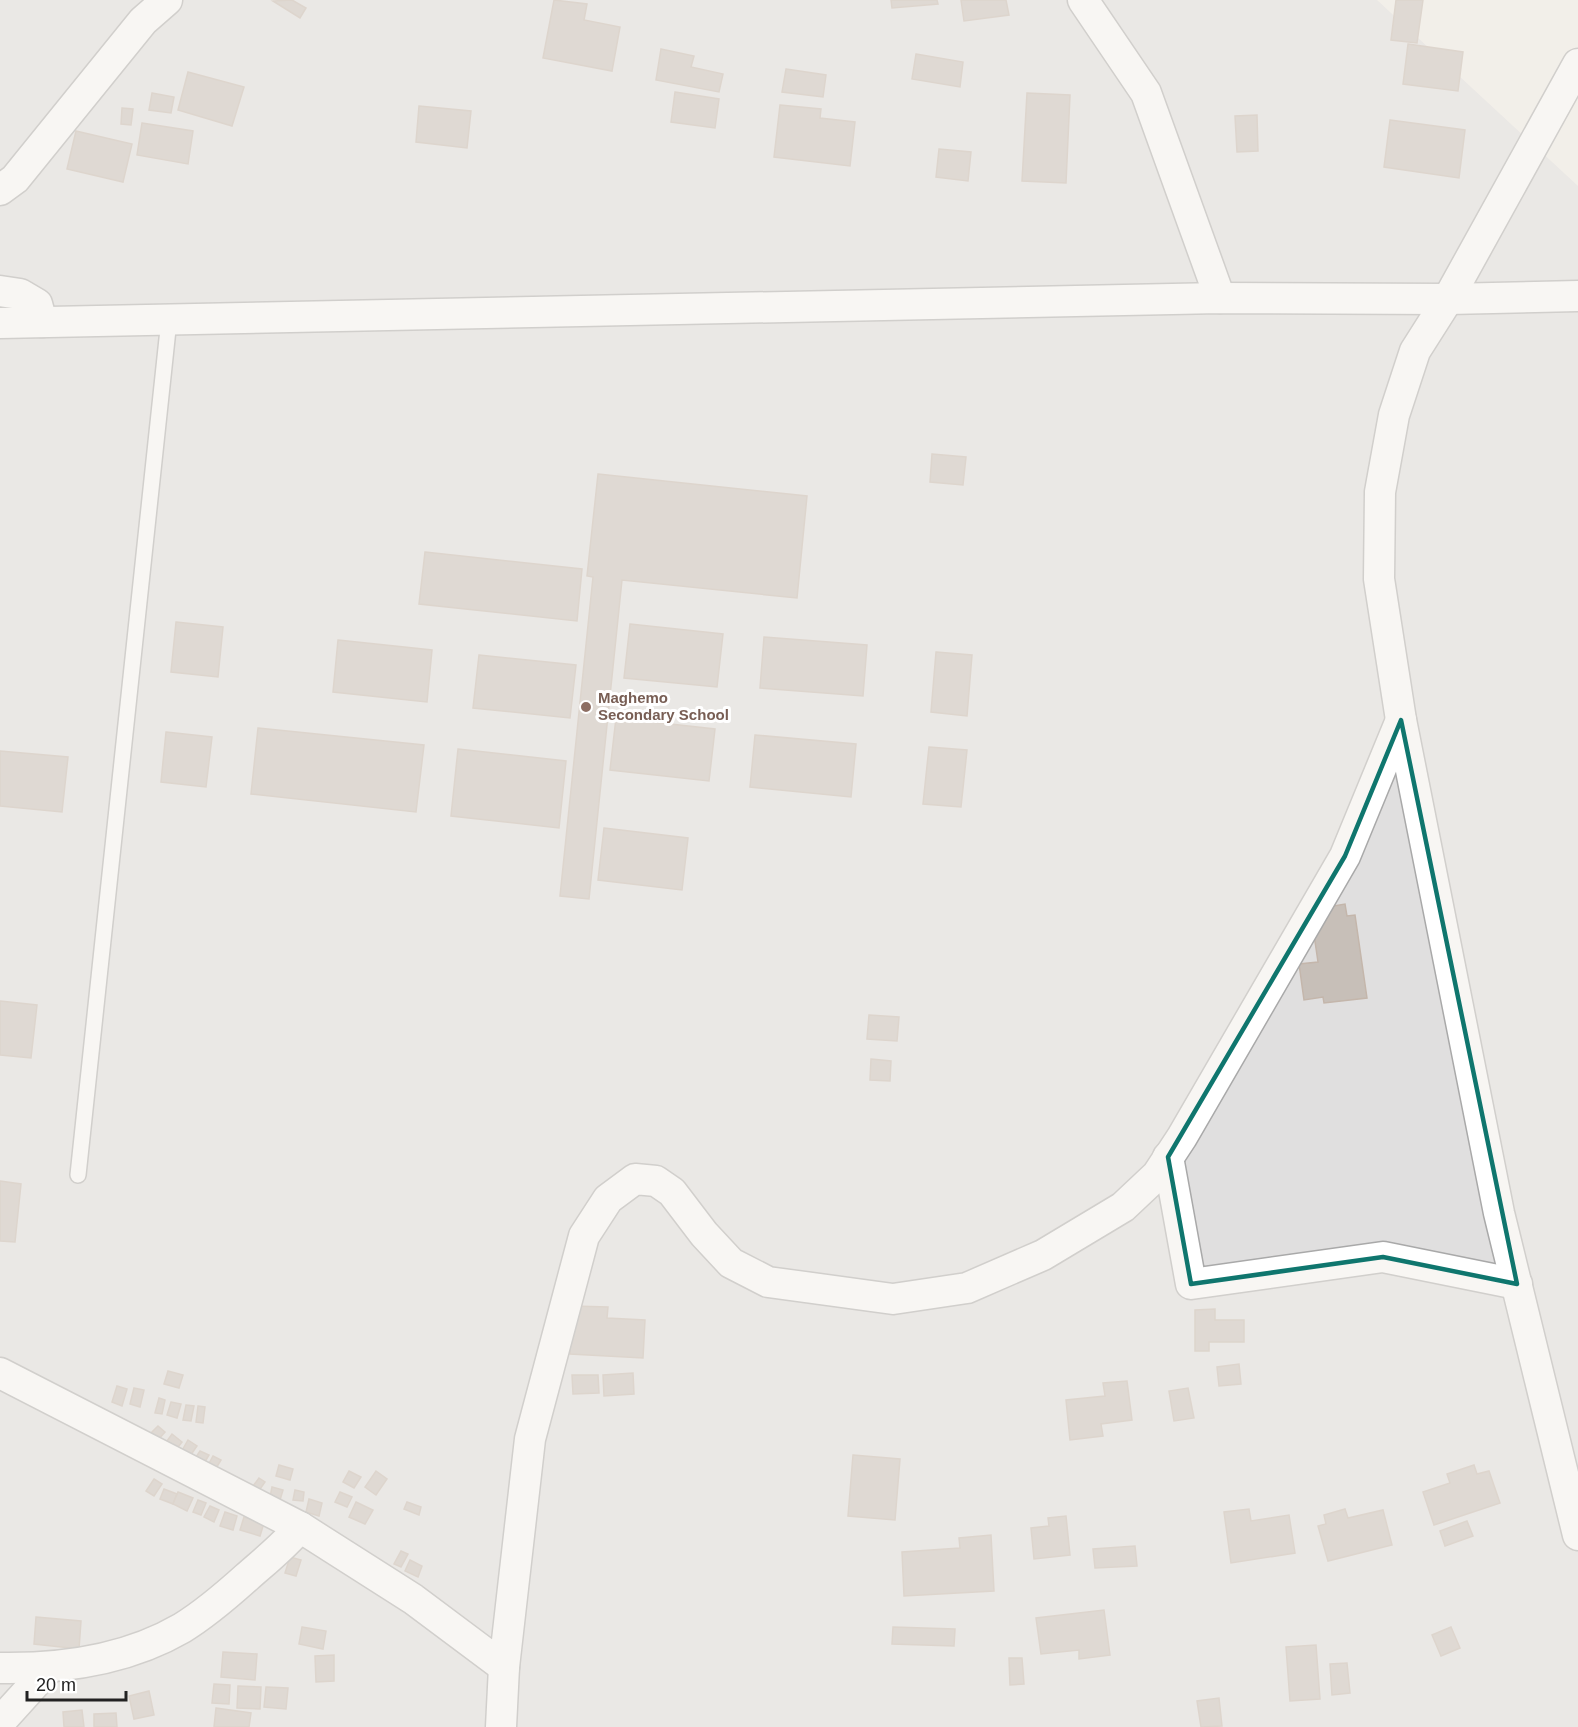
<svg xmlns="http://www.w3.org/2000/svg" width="1578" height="1727" viewBox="0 0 1578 1727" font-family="Arial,sans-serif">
  <rect width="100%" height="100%" fill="#f2efe9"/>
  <!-- residential -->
  <path fill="#e0dfdf" d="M0 0H1377L1578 186V1727H0Z"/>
  <!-- building -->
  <g fill="#c7bfb8" stroke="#c4b6ab" stroke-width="1.5">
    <path d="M292 0 306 8 300 18 273 1Z"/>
    <path d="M554 0 587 4 584 20 620 27 612 71 543 58Z"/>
    <path d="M891 0H937L938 4 892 8Z"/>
    <path d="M961 0H1006L1009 15 964 21Z"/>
    <path d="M1396 0H1423L1417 43 1391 40Z"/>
    <path d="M1408 44 1463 52 1458 91 1403 84Z"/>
    <path d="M661 49 694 56 691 67 723 74 719 92 656 80Z"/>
    <path d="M916 54 963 62 960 87 912 79Z"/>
    <path d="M786 69 826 75 823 97 782 92Z"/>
    <path d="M188 72 244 87 232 126 178 110Z"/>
    <path d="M675 92 719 99 715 128 671 122Z"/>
    <path d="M152 93 174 97 171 113 149 110Z"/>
    <path d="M1027 93 1070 95 1066 183 1022 181Z"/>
    <path d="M780 105 821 109 820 118 855 122 850 166 774 157Z"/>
    <path d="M419 106 471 111 467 148 416 142Z"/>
    <path d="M122 108 133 109 131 125 121 124Z"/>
    <path d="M1257 115 1258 151 1237 152 1235 116Z"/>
    <path d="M1390 120 1465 130 1459 178 1384 167Z"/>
    <path d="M142 123 193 131 188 164 137 155Z"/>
    <path d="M76 131 132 144 123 182 67 169Z"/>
    <path d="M939 149 971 152 968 181 936 177Z"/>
    <path d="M932 454 966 457 963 485 930 482Z"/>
    <path d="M598 474 807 496 797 598 622 580 589 899 560 896 593 577 587 576Z"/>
    <path d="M425 552 582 569 577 621 419 604Z"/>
    <path d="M176 622 223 627 218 677 171 672Z"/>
    <path d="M630 624 723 634 717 687 624 678Z"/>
    <path d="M764 637 867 645 863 696 760 688Z"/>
    <path d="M338 640 432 650 427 702 333 692Z"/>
    <path d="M936 652 972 655 967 716 931 712Z"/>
    <path d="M479 655 576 665 570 718 473 708Z"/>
    <path d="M616 718 715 729 709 781 610 770Z"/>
    <path d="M258 728 424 745 416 812 251 794Z"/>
    <path d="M166 732 212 737 206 787 161 782Z"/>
    <path d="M755 735 856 744 851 797 750 787Z"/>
    <path d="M929 747 967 750 961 807 923 804Z"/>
    <path d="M458 749 566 761 559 828 451 816Z"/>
    <path d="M0 751 68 757 62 812 0 806Z"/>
    <path d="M604 828 688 838 682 890 598 880Z"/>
    <path d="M1345 904 1347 916 1355 915 1367 998 1324 1003 1323 997 1304 1000 1299 964 1318 962 1312 921 1322 908Z"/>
    <path d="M0 1001 37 1005 31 1058 0 1055Z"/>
    <path d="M869 1015 899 1017 897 1041 867 1039Z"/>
    <path d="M871 1059 891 1061 890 1081 870 1080Z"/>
    <path d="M0 1181 21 1184 15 1242 0 1241Z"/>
    <path d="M572 1306 608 1307 607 1318 645 1320 643 1358 570 1354Z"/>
    <path d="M1215 1309V1320H1244V1342H1209V1351H1195V1310Z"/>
    <path d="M1239 1364 1241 1384 1219 1386 1217 1367Z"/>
    <path d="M168 1371 183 1375 179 1388 164 1384Z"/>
    <path d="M633 1373 634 1394 604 1396 603 1375Z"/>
    <path d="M572 1375H598L599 1393 573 1394Z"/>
    <path d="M1127 1381 1132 1420 1101 1424 1103 1436 1070 1440 1066 1400 1105 1396 1103 1383Z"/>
    <path d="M117 1386 127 1389 122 1406 112 1402Z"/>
    <path d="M134 1388 144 1390 140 1407 130 1404Z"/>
    <path d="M1188 1388 1194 1418 1174 1421 1169 1391Z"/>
    <path d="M159 1398 165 1400 162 1414 155 1413Z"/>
    <path d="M171 1402 181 1404 177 1418 167 1415Z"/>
    <path d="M186 1405 194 1406 191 1421 183 1420Z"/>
    <path d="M198 1406 205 1407 203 1423 196 1422Z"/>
    <path d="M158 1426 165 1432 157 1441 149 1435Z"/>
    <path d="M172 1434 182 1442 174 1452 164 1445Z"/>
    <path d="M188 1440 197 1446 188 1459 180 1454Z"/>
    <path d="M200 1451 209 1455 203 1465 194 1460Z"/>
    <path d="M853 1455 900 1459 895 1520 848 1516Z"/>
    <path d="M213 1456 221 1460 212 1475 205 1471Z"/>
    <path d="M279 1465 293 1469 290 1480 276 1476Z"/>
    <path d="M1474 1465 1477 1474 1489 1471 1500 1503 1434 1525 1423 1492 1450 1483 1447 1474Z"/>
    <path d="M349 1471 361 1477 354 1488 343 1482Z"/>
    <path d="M376 1471 387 1479 376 1495 365 1487Z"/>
    <path d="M259 1478 265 1482 256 1495 250 1490Z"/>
    <path d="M154 1479 162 1484 154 1496 146 1491Z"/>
    <path d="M272 1487 283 1490 280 1500 270 1497Z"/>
    <path d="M164 1489 177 1494 173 1504 160 1499Z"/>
    <path d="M295 1490 304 1492 303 1501 293 1500Z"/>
    <path d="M178 1492 193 1498 187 1511 173 1504Z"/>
    <path d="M340 1492 352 1497 347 1507 335 1502Z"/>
    <path d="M309 1499 322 1503 319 1516 306 1512Z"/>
    <path d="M198 1500 206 1503 201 1515 193 1512Z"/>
    <path d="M356 1502 373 1510 365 1524 349 1517Z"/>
    <path d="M407 1502 421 1507 419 1515 404 1509Z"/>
    <path d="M210 1506 219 1510 214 1522 204 1517Z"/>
    <path d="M1249 1509 1251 1521 1289 1515 1295 1553 1231 1563 1224 1512Z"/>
    <path d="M1345 1509 1348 1518 1383 1510 1392 1545 1328 1561 1318 1526 1326 1524 1324 1515Z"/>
    <path d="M225 1512 237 1516 233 1530 220 1526Z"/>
    <path d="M1066 1516 1070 1555 1034 1559 1031 1528 1049 1526 1048 1518Z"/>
    <path d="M244 1517 264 1523 260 1536 240 1530Z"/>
    <path d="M1467 1521 1473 1536 1445 1546 1440 1531Z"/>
    <path d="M991 1535 994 1591 904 1596 902 1552 960 1548 959 1538Z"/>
    <path d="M1135 1546 1137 1566 1095 1568 1093 1549Z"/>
    <path d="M401 1551 408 1554 401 1567 394 1564Z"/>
    <path d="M290 1557 301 1560 296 1576 285 1573Z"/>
    <path d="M410 1560 422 1566 418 1577 405 1571Z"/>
    <path d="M1104 1610 1110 1655 1079 1659V1650L1041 1654 1036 1618Z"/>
    <path d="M36 1617 81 1621 79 1649 34 1644Z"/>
    <path d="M302 1627 326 1631 323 1649 299 1644Z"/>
    <path d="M893 1627 955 1629 954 1646 892 1644Z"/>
    <path d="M1451 1627 1460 1648 1441 1656 1432 1635Z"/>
    <path d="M1316 1645 1320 1699 1290 1701 1286 1647Z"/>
    <path d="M223 1652 257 1654 255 1680 221 1677Z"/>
    <path d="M334 1655V1681L316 1682 315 1656Z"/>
    <path d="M1009 1658H1022L1024 1684 1010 1685Z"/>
    <path d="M1347 1663 1350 1693 1332 1695 1330 1664Z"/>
    <path d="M214 1684 230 1685 229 1704 212 1703Z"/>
    <path d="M238 1686 261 1687 260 1709 237 1708Z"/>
    <path d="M266 1687 288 1688 286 1709 264 1707Z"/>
    <path d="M149 1691 154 1715 134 1719 129 1696Z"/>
    <path d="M1219 1698 1222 1726 1201 1727 1197 1701Z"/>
    <path d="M216 1708 251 1713 249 1727H214Z"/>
    <path d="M82 1710 84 1727H64L63 1712Z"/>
    <path d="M116 1713 117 1727H94V1714Z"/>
  </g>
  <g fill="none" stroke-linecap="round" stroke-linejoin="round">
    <defs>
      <path id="lane" d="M78 1175 169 320"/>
      <g id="street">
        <path d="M1083 0 1146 93 1220 298"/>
        <path d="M1578 64 1448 299 1415 351 1394 415 1380 492 1379 579 1401 720 1499 1213 1578 1535"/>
        <path d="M0 190 15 179 143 21 167 0"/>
        <path d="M0 291 20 294 37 304 42 322"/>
        <path d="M0 323 1220 298 1448 299 1578 296"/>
        <path d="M1168 1157 1191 1284 1383 1257 1517 1284"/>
        <path d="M0 1373 300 1527 413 1599 504 1667"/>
        <path d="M0 1668C62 1669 127 1660 182 1628 205 1614 227 1595 247 1577 265 1561 284 1546 300 1527"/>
        <path d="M0 1722 49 1668"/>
        <path d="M501 1727 504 1667 530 1439 584 1236 608 1199 635 1179 656 1181 672 1192 704 1234 731 1263 768 1282 893 1299 967 1288 1043 1255 1123 1207 1157 1175 1182 1137 1345 856 1401 720"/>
      </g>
    </defs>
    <!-- lane casing -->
    <use href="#lane" stroke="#a9a9a9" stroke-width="18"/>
    <!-- street casing -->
    <use href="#street" stroke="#a9a9a9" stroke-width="33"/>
    <!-- lane -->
    <use href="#lane" stroke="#fff" stroke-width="15"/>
    <!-- street -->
    <use href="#street" stroke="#fff" stroke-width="30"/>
  </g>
  <!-- marked area -->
  <path d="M0 0H1578V1727H0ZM1401 720 1517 1284 1383 1257 1191 1284 1168 1157 1345 856Z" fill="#f2efe9" fill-opacity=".55" fill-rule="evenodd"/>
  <path fill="none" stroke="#0f766e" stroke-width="4.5" stroke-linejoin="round" d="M1401 720 1517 1284 1383 1257 1191 1284 1168 1157 1345 856Z"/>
  <!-- markers -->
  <circle fill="#8d6e63" stroke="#fff" stroke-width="2" cx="586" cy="707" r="6"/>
  <g text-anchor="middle" stroke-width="6" stroke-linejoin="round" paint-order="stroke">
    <!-- education labels -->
    <g font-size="15" font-weight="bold" fill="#785e54" stroke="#fff" text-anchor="start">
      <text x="598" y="703">Maghemo<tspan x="598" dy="17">Secondary School</tspan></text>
    </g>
  </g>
  <!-- scale -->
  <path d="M27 1691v9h99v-9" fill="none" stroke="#222222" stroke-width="3"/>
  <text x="36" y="1691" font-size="18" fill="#222222" stroke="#ffffff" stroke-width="4.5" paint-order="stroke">20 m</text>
</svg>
